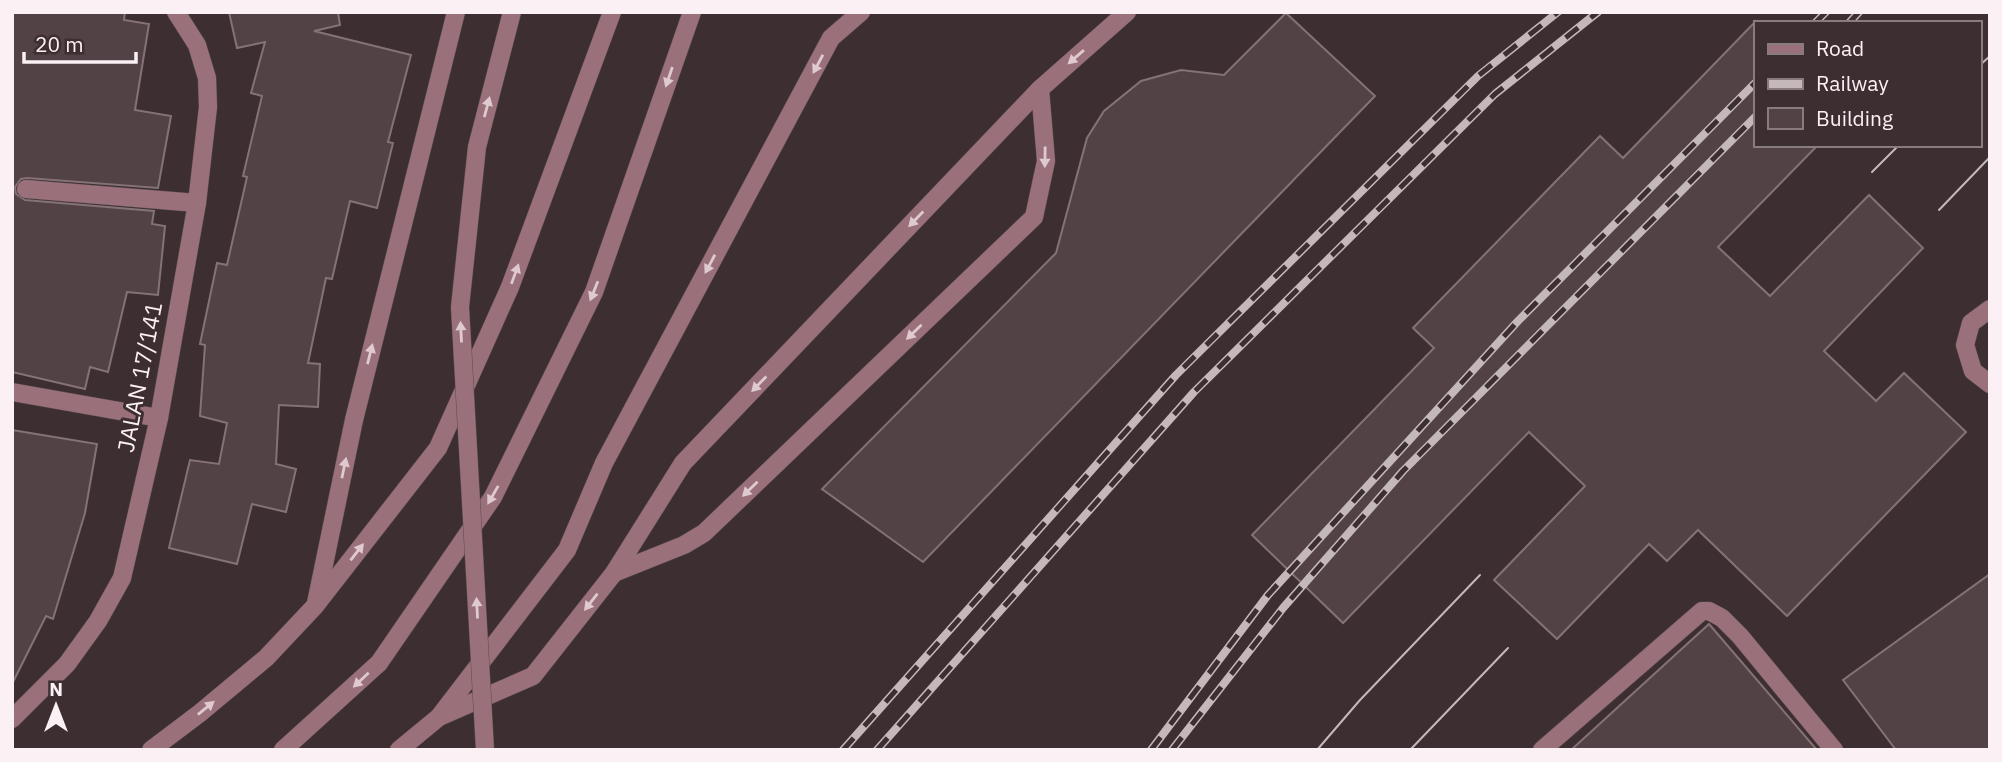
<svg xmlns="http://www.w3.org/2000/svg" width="2002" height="762" viewBox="0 0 2002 762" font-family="'IBM Plex Sans',sans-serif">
  <rect width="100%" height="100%" fill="#3d2e32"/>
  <!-- building -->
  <g fill="#524246" stroke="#847276" stroke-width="2">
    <path d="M12 12H125L124 20 149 24 135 110 171 116 158 188 27 178 21 179 15 187 16 194 25 200 154 211 152 224 165 226 158 295 127 292 108 372 90 367 85 389 12 372Z"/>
    <path d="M229 12H338L340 25 314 31 411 55 388 142 393 143 377 208 350 201 332 279 326 278 308 363 320 364 318 407 279 405 276 464 296 469 286 512 252 504 237 564 169 548 190 460 219 464 227 423 200 416 205 345 200 344 217 263 227 265 247 177 243 176 262 96 251 93 265 42 237 48Z"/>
    <path d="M1286 13 1375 96 923 562 822 489 1056 253 1087 138 1104 111 1141 81 1181 70 1224 75Z"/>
    <path d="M1755 22V145H1818L1718 247 1770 296 1869 195 1923 248 1824 351 1876 401 1904 373 1966 432 1787 616 1698 530 1667 561 1649 544 1557 639 1494 580 1585 486 1529 432 1343 623 1252 535 1434 348 1413 328 1600 136 1623 158Z"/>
    <path d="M12 430 97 444 85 513 53 619 46 616 12 684Z"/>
    <path d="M1990 574V750H1896L1843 680Z"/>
    <path d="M1709 624 1817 750H1571Z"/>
  </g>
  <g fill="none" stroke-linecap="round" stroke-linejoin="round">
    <defs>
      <g id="minor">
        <path d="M26 189 197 203"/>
        <path d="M1990 309 1971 323 1965 345 1973 371 1990 384"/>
        <path d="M12 392 159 418"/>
        <path d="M614 573 684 545 704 533 1034 217 1046 161 1040 89"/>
        <path d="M316 603 354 420 456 12"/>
        <path d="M439 717 533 676 614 573 683 463 1040 89 1127 12"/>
        <path d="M12 719 67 664 98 621 122 578 159 418 197 203 208 107 207 78 197 45 176 12"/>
        <path d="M151 750 200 713 266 658 315 606 438 448 510 287 612 12"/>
        <path d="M283 750 379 663 493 497 594 292 692 12"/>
        <path d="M399 750 439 717 567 550 604 463 831 38 861 12"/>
        <path d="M1542 750 1702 611H1709L1722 618 1740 636 1834 750"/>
      </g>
    </defs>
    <!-- minor casing -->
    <use href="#minor" stroke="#5b4d51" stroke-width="19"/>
    <!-- minor -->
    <use href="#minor" stroke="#9a707b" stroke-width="18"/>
    <!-- tram -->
    <g stroke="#c4b8bb" stroke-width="2">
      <path d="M1979 66 1990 56"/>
      <path d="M1872 172 1899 145"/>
      <path d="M1939 210 1990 157"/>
      <path d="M1317 750 1360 700 1480 575"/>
      <path d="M1410 750 1508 648"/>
    </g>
    <defs>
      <g id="rail">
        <path d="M1815 23 1826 12"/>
        <path d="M1849 23 1859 12"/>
        <path d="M843 750 1176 375 1478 76 1558 12"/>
        <path d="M877 750 1194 392 1495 94 1598 12"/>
        <path d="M1151 750 1268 595 1518 321 1755 83"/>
        <path d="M1172 750 1283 608 1403 471 1755 117"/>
      </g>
    </defs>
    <!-- rail casing -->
    <use href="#rail" stroke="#c4b8bb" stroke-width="8"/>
    <!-- rail -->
    <use href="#rail" stroke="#3d2e32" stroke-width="5" stroke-dasharray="16" stroke-linecap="butt"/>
    <defs>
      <path id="minor-bridge" d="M485 750 460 307 477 147 512 12"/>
    </defs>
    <!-- minor-bridge casing -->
    <use href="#minor-bridge" stroke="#5b4d51" stroke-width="19" stroke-linecap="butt"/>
    <!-- minor-bridge -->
    <use href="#minor-bridge" stroke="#9a707b" stroke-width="18"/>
  </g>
  <!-- one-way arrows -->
  <defs><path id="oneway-solid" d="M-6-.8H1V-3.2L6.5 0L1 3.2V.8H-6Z" transform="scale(1.75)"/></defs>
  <g fill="#decacf">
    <use href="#oneway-solid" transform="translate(1076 57) rotate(139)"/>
    <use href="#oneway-solid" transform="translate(818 64) rotate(118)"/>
    <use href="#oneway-solid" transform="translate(669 77) rotate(109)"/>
    <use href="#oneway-solid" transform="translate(487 107) rotate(-75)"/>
    <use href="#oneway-solid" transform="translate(1045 157) rotate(91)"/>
    <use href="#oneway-solid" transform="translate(916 219) rotate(134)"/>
    <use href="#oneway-solid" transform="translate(710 264) rotate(118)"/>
    <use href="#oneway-solid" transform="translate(515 274) rotate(-70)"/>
    <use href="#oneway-solid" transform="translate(594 291) rotate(112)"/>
    <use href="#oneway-solid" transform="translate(461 332) rotate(-93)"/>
    <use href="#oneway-solid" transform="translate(914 332) rotate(136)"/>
    <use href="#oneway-solid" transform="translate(370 354) rotate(-76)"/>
    <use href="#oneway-solid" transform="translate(759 384) rotate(134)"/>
    <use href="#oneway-solid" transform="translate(344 468) rotate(-78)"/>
    <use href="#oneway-solid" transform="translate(750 489) rotate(136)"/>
    <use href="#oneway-solid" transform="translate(493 495) rotate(120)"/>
    <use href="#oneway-solid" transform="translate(357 552) rotate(-52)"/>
    <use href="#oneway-solid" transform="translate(591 602) rotate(128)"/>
    <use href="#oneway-solid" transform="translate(477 608) rotate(-93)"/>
    <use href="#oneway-solid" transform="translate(361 680) rotate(137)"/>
    <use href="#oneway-solid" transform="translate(206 708) rotate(-39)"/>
  </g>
  <g text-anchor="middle" stroke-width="6" stroke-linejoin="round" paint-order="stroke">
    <!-- street labels -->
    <g font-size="23" fill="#fbf0f3" stroke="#3d2e32">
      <text transform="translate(140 377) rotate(-79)" y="8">JALAN 17/141</text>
    </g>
  </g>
  <!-- border -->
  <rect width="2002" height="762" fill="none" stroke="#fbf0f3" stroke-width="28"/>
  <!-- legend -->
  <rect x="1754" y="21" width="228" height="126" fill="#3d2e32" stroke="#897c7f" stroke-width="2"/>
  <rect x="1768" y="44" width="35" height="10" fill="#9a707b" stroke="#897c7f" stroke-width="2"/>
  <text x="1816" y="56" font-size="21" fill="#fbf0f3">Road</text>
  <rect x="1768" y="79" width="35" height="10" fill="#c4b8bb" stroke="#897c7f" stroke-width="2"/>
  <text x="1816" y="91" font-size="21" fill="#fbf0f3">Railway</text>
  <rect x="1768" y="108" width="35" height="21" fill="#524246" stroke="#897c7f" stroke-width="2"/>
  <text x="1816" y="126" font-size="21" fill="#fbf0f3">Building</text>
  <!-- north arrow -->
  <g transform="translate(56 706)" stroke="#3d2e32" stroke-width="5" paint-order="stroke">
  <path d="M0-5L12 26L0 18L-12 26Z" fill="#fbf0f3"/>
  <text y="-10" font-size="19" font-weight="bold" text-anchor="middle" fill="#fbf0f3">N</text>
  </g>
  <!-- scale -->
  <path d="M24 52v10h112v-10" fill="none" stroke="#fbf0f3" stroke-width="3.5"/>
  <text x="35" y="52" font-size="21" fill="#fbf0f3" stroke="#3d2e32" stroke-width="5" paint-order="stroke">20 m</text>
</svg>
